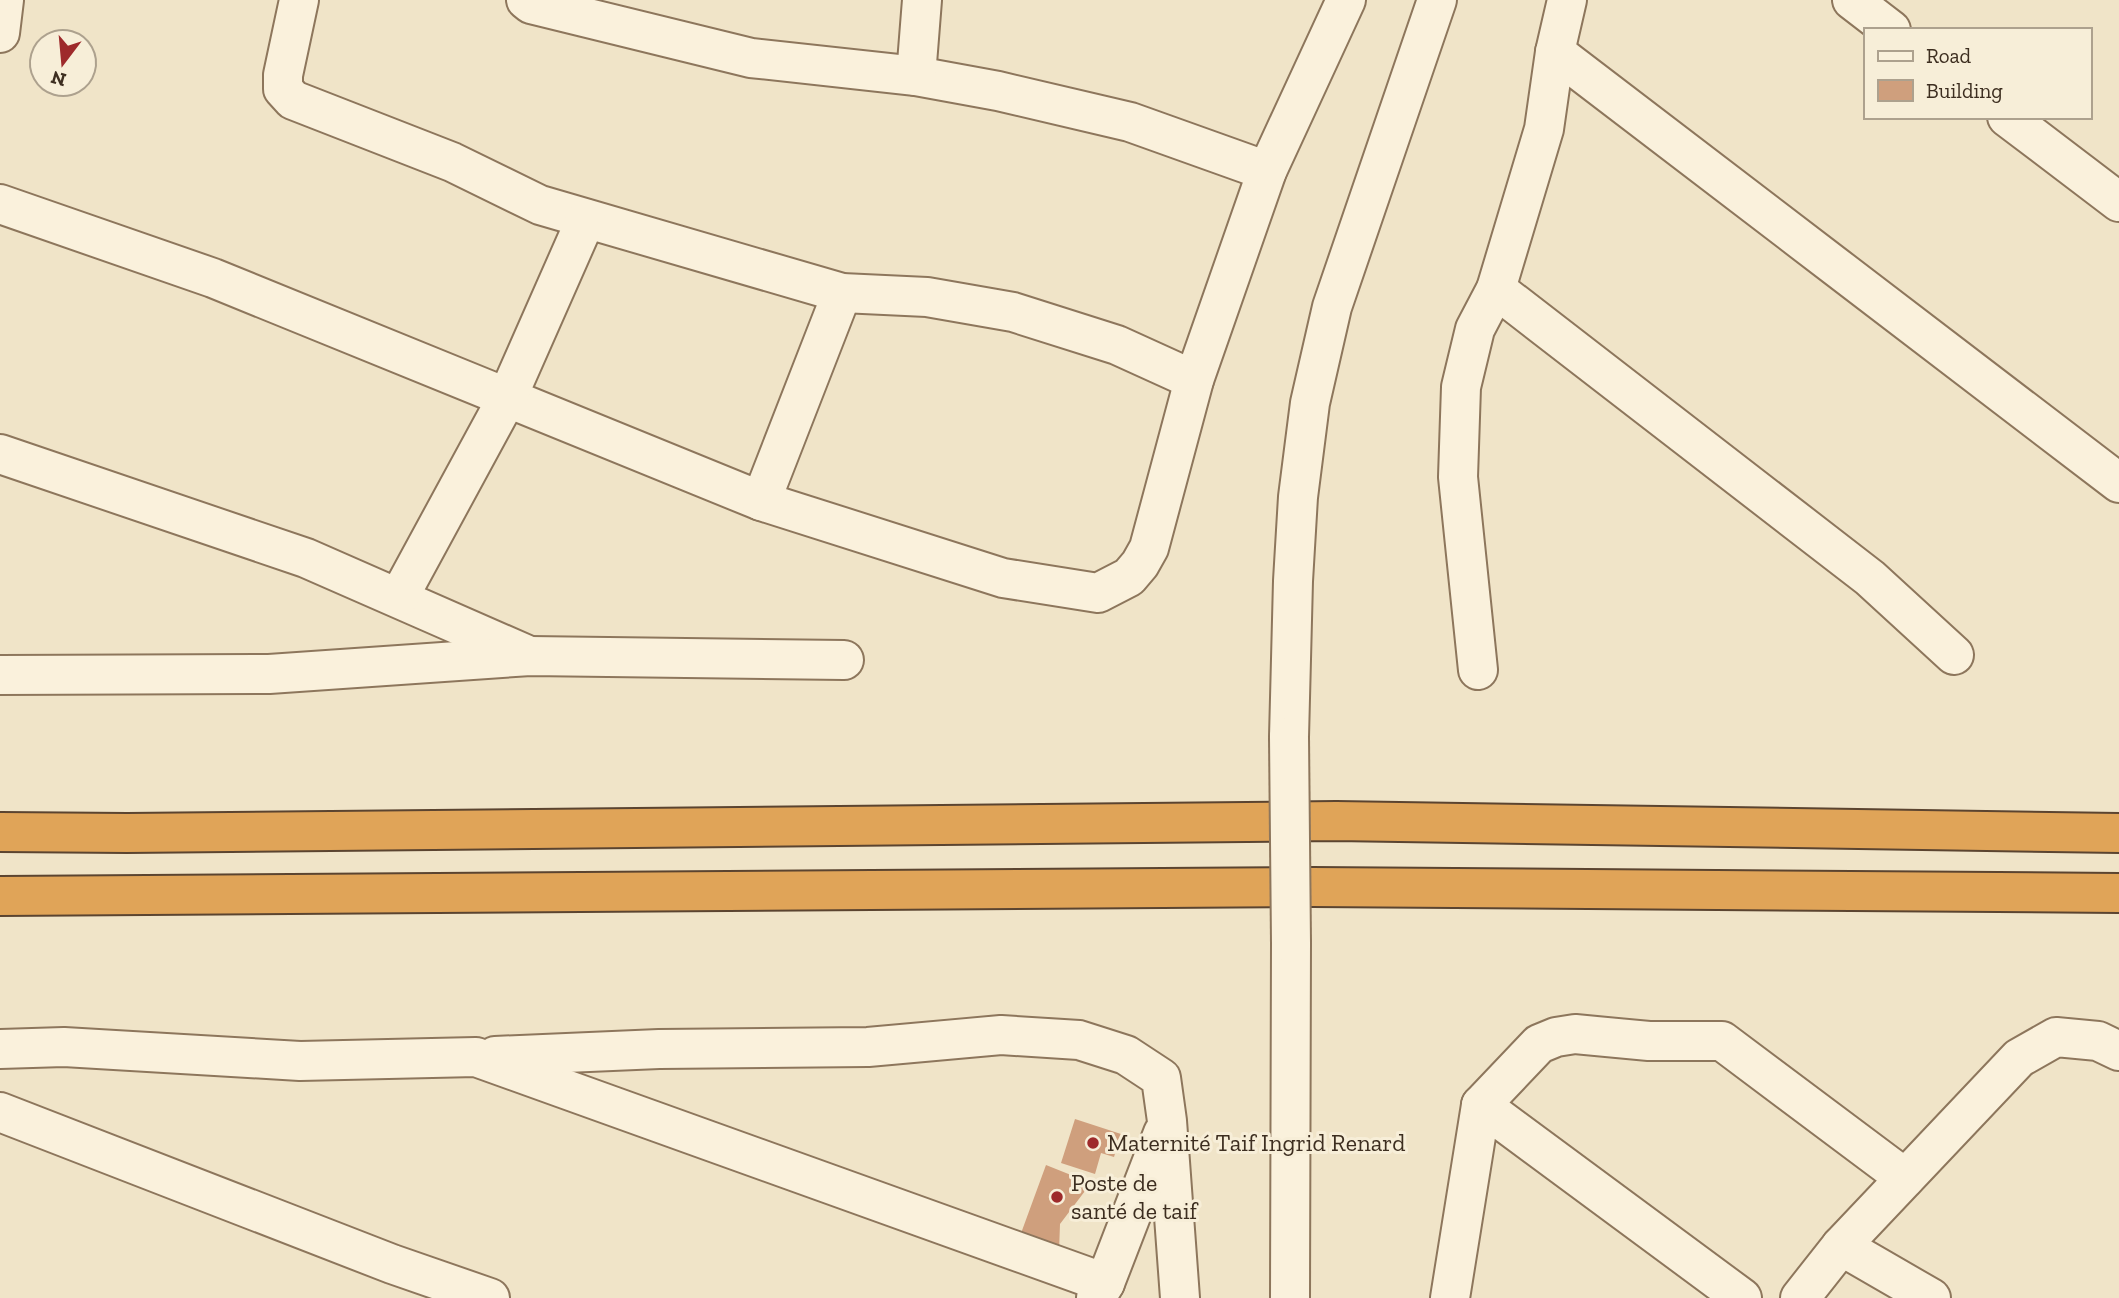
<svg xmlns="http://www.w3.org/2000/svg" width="2119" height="1298" viewBox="0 0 2119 1298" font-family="'Zilla Slab',serif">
  <rect width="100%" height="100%" fill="#f0e4c8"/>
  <!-- building -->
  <g fill="#cf9f7d">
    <path d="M1075 1119 1121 1134 1114 1157 1101 1153 1095 1174 1061 1163Z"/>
    <path d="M1046 1165 1091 1183 1060 1224 1059 1252 1020 1236Z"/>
  </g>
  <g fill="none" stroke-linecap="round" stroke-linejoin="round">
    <defs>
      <g id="minor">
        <path d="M299 0 283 75V89L293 100 452 162 540 205 842 293 927 297 1013 312 1117 345 1194 380"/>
        <path d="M526 0 531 4 751 58 916 76 998 91 1130 122 1267 171"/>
        <path d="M1852 0 1891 30"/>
        <path d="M0 33 4 0"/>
        <path d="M1555 52C1742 197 1932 338 2119 483"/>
        <path d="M916 76 922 0"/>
        <path d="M2007 117 2119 202"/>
        <path d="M0 204 213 278 761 501 1003 578 1098 593 1129 577 1140 564 1149 548 1194 380 1267 171 1346 0"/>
        <path d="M1496 289 1870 578 1954 655"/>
        <path d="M0 454 306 558 525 654"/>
        <path d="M761 501 842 293"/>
        <path d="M399 597 507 398 586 219"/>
        <path d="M1478 670 1458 477 1461 387 1475 329 1496 289 1544 129 1555 52 1567 0"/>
        <path d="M0 675 269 674 530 656 844 660"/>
        <path d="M0 1049 64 1047 300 1061 476 1057 1105 1283"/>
        <path d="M495 1056 659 1049 868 1047 1001 1035 1079 1040 1126 1055 1161 1078 1167 1121 1180 1298"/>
        <path d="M1481 1105 1539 1044 1556 1037 1575 1034 1649 1041H1722L1905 1178"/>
        <path d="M0 1112 392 1264 490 1298"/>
        <path d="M1841 1246 1931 1298"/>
        <path d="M1096 1298 1105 1283 1163 1133"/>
        <path d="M1290 1298 1291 943"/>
        <path d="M1450 1298 1481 1105 1742 1298"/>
        <path d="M1800 1298 1841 1246 2019 1058 2056 1037 2098 1041 2119 1051"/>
      </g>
      <path id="tertiary" d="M1289 737 1293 581 1298 497 1310 403 1332 307 1437 0"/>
      <g id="motorway">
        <path d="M0 832 127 833 1336 821 2119 833"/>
        <path d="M0 896 1312 887 2119 893"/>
      </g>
    </defs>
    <!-- minor casing -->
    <use href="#minor" stroke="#8d765c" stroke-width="42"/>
    <!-- tertiary casing -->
    <use href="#tertiary" stroke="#8d765c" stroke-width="42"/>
    <!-- motorway casing -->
    <use href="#motorway" stroke="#5b4430" stroke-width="42"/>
    <!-- minor -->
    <use href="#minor" stroke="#faf1dc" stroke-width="38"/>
    <!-- tertiary -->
    <use href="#tertiary" stroke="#faf1dc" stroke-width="38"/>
    <!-- motorway -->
    <use href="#motorway" stroke="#e0a458" stroke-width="38"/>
    <defs>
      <path id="tertiary-bridge" d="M1289 737 1291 943"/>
    </defs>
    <!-- tertiary-bridge casing -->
    <use href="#tertiary-bridge" stroke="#8d765c" stroke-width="42" stroke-linecap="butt"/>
    <!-- tertiary-bridge -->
    <use href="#tertiary-bridge" stroke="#faf1dc" stroke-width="38"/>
  </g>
  <!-- markers -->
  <g fill="#9e2a2b" stroke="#f7eed8" stroke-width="2.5">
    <circle cx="1093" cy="1143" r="7"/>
    <circle cx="1057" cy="1197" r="7"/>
  </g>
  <g text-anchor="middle" stroke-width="6" stroke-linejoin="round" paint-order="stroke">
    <!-- poi labels -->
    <g font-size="24" fill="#3d2e20" stroke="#f7eed8" text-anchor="start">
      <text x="1107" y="1151">Maternité Taif Ingrid Renard</text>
      <text x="1071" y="1191">Poste de<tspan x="1071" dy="28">santé de taif</tspan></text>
    </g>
  </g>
  <!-- legend -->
  <rect x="1864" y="28" width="228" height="91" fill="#f7eed8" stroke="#ada18e" stroke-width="2"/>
  <rect x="1878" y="51" width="35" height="10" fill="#faf1dc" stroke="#ada18e" stroke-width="2"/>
  <text x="1926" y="63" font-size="21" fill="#3d2e20">Road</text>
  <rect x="1878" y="80" width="35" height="21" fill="#cf9f7d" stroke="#ada18e" stroke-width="2"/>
  <text x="1926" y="98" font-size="21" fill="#3d2e20">Building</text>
  <!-- north arrow -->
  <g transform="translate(63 63) rotate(196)"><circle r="33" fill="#f7eed8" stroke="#ada18e" stroke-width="2"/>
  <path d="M0-5L12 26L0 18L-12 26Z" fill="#9e2a2b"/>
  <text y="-10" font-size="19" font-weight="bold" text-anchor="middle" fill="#3d2e20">N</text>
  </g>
</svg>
